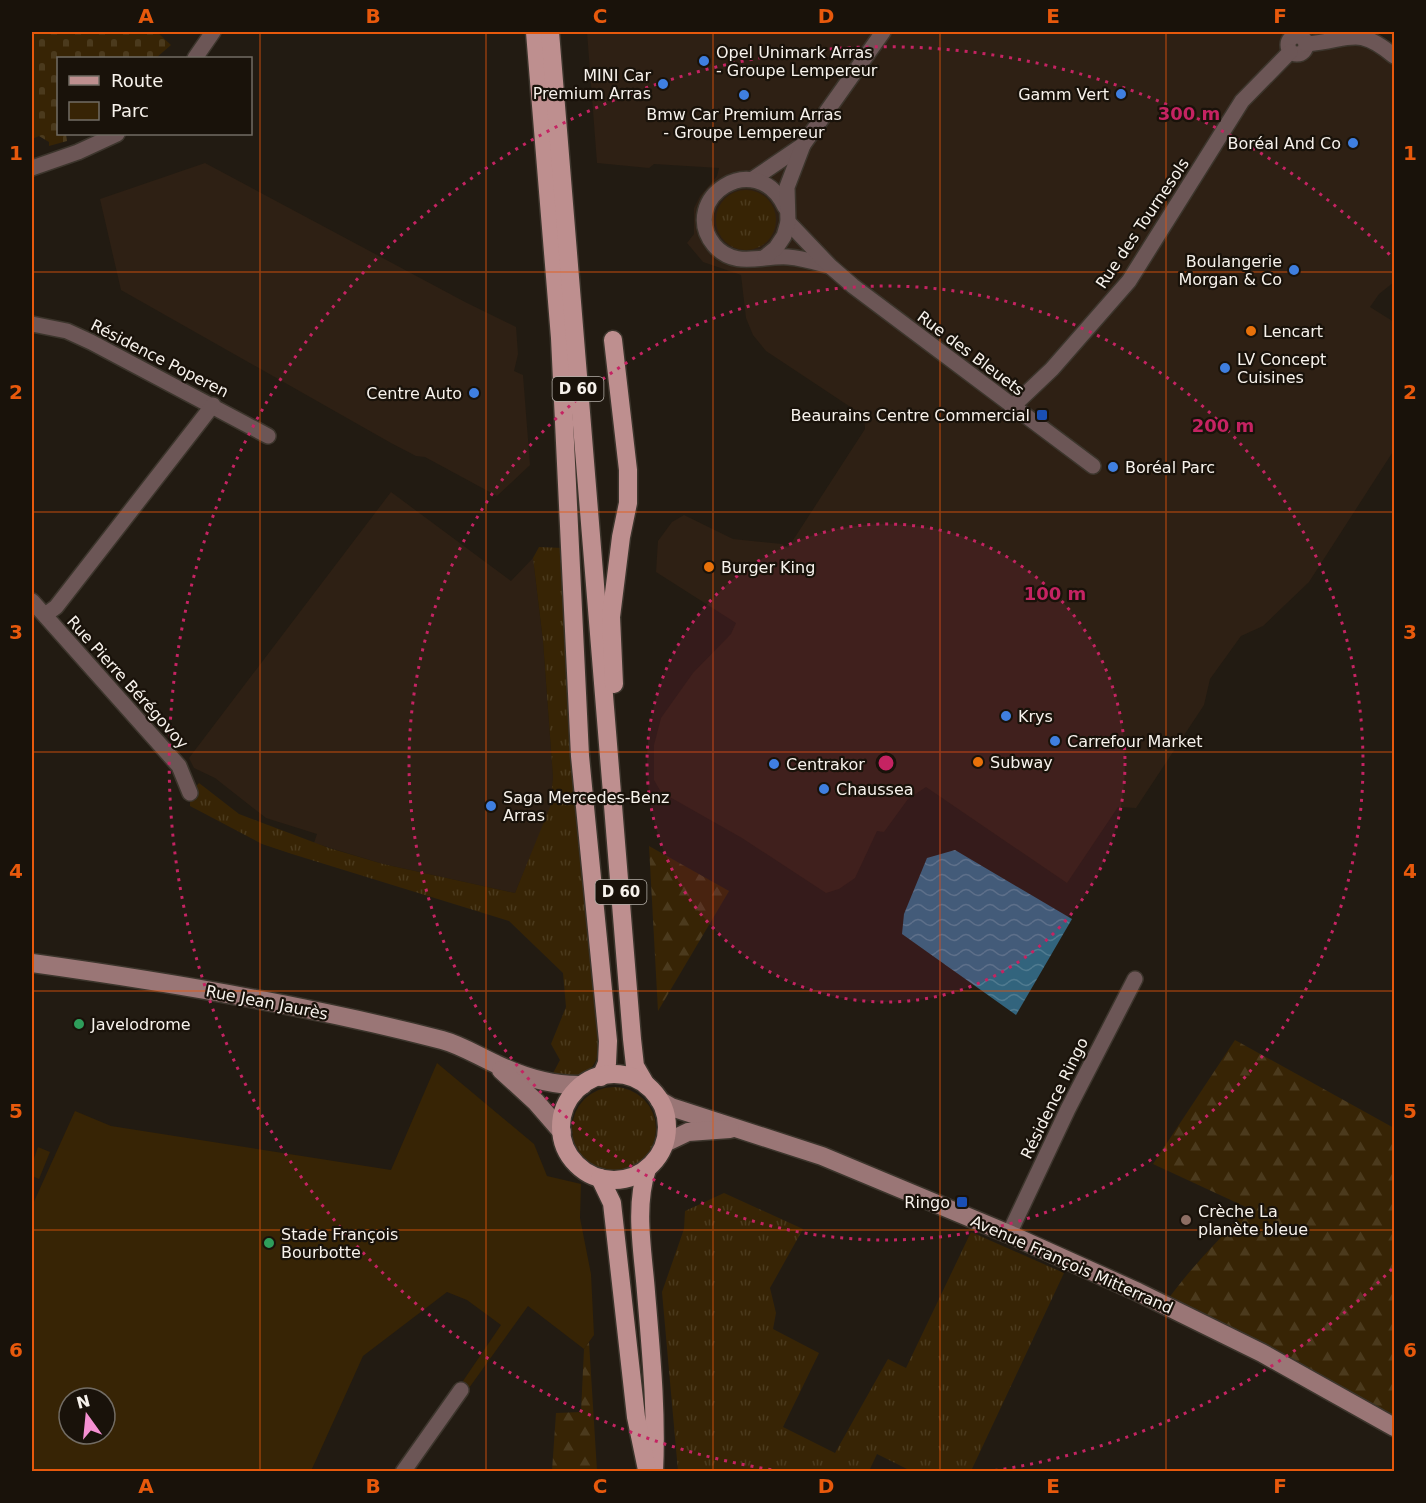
<svg xmlns="http://www.w3.org/2000/svg" width="1426" height="1503" viewBox="0 0 1426 1503" font-family="'DejaVu Sans',sans-serif">
  <defs>
    <pattern id="grass-tufts" width="24" height="20" patternUnits="userSpaceOnUse" patternTransform="scale(1.5)"><rect width="24" height="20" fill="#372405"/><path d="M3 7l-1-3M5 7V3M7 7l1-3M15 17l-1-3M17 17v-4M19 17l1-3" fill="none" stroke="#4b3a1d"/></pattern>
    <pattern id="forest-firs" width="22" height="20" patternUnits="userSpaceOnUse" patternTransform="scale(1.5)"><rect width="22" height="20" fill="#372405"/><path d="M5 1l3.5 6h-7zM16 11l3.5 6h-7z" fill="#4b3a1d"/></pattern>
    <pattern id="cemetery-stones" width="16" height="16" patternUnits="userSpaceOnUse" patternTransform="scale(1.5)"><rect width="16" height="16" fill="#372405"/><path d="M2 7V4a2 2 0 0 1 4 0v3zM10 15v-3a2 2 0 0 1 4 0v3z" fill="#4b3a1d"/></pattern>
    <pattern id="water-waves" width="16" height="10" patternUnits="userSpaceOnUse" patternTransform="scale(1.5)"><rect width="16" height="10" fill="#32647d"/><path d="M0 5q4-4 8 0t8 0" fill="none" stroke="#507b90"/></pattern>
  </defs>
  <rect width="100%" height="100%" fill="#221b12"/>
  <!-- commercial -->
  <g fill="#2e2014">
    <path d="M587 32H1378L1374 39 1394 56V282L1379 294 1370 307 1394 322V450L1309 582 1263 626 1241 636 1210 679 1204 705 1136 808 1118 807 1067 883 926 787 908 799 884 832 877 831 855 878 839 889 826 893 742 838 661 792 654 780V745L661 718 693 673 731 634 736 623 656 572 658 541 672 522 684 515 733 539 782 544 788 548 865 429 864 416 766 351 753 335 746 318 741 275 703 262 687 243 694 234V208L700 196 717 176 719 168 654 164 649 168 597 163Z"/>
    <path d="M205 163 465 302 516 327 518 354 514 371 523 375 530 465 497 496 425 457 416 456 391 443 121 290 100 199Z"/>
    <path d="M391 492 511 581 533 558 543 641 553 777 551 807 515 893 383 864 314 843 317 834 266 818 215 778 194 768 189 758Z"/>
  </g>
  <!-- grass -->
  <g fill="url(#grass-tufts)">
    <circle cx="746" cy="220" r="30"/>
    <path d="M539 547 563 548C566 711 583 872 600 1035 599 1073 586 1078 551 1077L560 1060 551 1044 566 1007 563 973 509 921 292 854 262 844 190 806V793L199 783 239 814 329 848 383 864 515 893 550 807 553 777 543 641 533 558Z"/>
    <circle cx="614" cy="1129" r="42"/>
    <path d="M724 1193 803 1229 770 1288 776 1313 773 1329 819 1353 783 1427 835 1453 888 1359 906 1368 971 1232 1064 1273 971 1471H911L877 1454 869 1471H678L662 1292 684 1229 685 1211Z"/>
  </g>
  <!-- forest -->
  <g fill="url(#forest-firs)">
    <path d="M649 846 729 891 658 1011Z"/>
    <path d="M1235 1040 1394 1128V1415L1389 1424 1164 1305C1188 1270 1219 1240 1248 1208L1153 1164Z"/>
    <path d="M589 1342 597 1471H552L556 1413 581 1412 584 1349Z"/>
  </g>
  <!-- cemetery -->
  <path fill="url(#cemetery-stones)" d="M32 32H157L171 45 156 58H58V134H66L67 141 49 146V142L39 136 32 139Z"/>
  <!-- park -->
  <g fill="#372405" fill-rule="evenodd">
    <path d="M437 1063 534 1144 547 1176 581 1184 580 1218 591 1274 594 1335 584 1349 528 1306 469 1388 463 1381 501 1325 467 1300 447 1292 363 1356 311 1471H32V1206L75 1111 111 1126 391 1170ZM69 1398H105V1434H69Z"/>
    <path d="M38 1147 50 1152 39 1179 32 1176V1164Z"/>
  </g>
  <!-- water -->
  <path fill="url(#water-waves)" d="M955 850 1072 919 1016 1015 902 934 904 914 927 858Z"/>
  <g fill="none" stroke-linecap="round" stroke-linejoin="round">
    <defs>
      <g id="street">
        <circle cx="1297" cy="45" r="9"/>
        <path d="M1306 44C1350 41 1356 24 1394 56"/>
        <path d="M195 58 213 32"/>
        <path d="M32 168 78 152 117 134"/>
        <path d="M753 179 803 145"/>
        <path d="M785 207C756 146 677 199 714 245 734 269 762 255 788 257 802 258 815 262 829 266"/>
        <path d="M788 222 830 266 853 286 1093 466"/>
        <path d="M765 257 776 248 784 236 788 222 787 187 803 145 883 32"/>
        <path d="M32 324 67 331 91 342 268 436"/>
        <path d="M1012 407 1052 369 1129 281 1242 101 1290 52"/>
        <path d="M32 601 179 766 190 793"/>
        <path d="M45 615 56 607 213 405"/>
        <path d="M1009 1234 1068 1109 1135 979"/>
        <path d="M403 1472 461 1390"/>
      </g>
      <g id="secondary">
        <path d="M32 963C169 982 307 1005 442 1040 461 1045 478 1056 496 1064 523 1077 553 1086 583 1085"/>
        <path d="M501 1070 536 1102 562 1132"/>
        <path d="M659 1100 671 1107 822 1156 1009 1234 1138 1292 1262 1353 1394 1427"/>
        <path d="M665 1143 688 1132 730 1129"/>
      </g>
      <g id="primary">
        <path d="M535 32 560 338 580 756 608 1041 607 1063 601 1077"/>
        <path d="M550 32 632 1039 635 1066 646 1085"/>
        <path d="M613 340 628 470V503L621 537 611 617 614 684"/>
        <circle cx="614" cy="1127" r="53"/>
        <path d="M647 1169C634 1207 643 1252 646 1292 651 1352 657 1412 654 1472"/>
        <path d="M600 1178 612 1203 636 1417 647 1470"/>
      </g>
    </defs>
    <!-- street casing -->
    <use href="#street" stroke="#3c352c" stroke-width="18"/>
    <!-- secondary casing -->
    <use href="#secondary" stroke="#3c352c" stroke-width="21"/>
    <!-- primary casing -->
    <use href="#primary" stroke="#3c352c" stroke-width="21"/>
    <!-- street -->
    <use href="#street" stroke="#6c5656" stroke-width="15"/>
    <!-- secondary -->
    <use href="#secondary" stroke="#9a7676" stroke-width="18"/>
    <!-- primary -->
    <use href="#primary" stroke="#be8f8f" stroke-width="18"/>
  </g>
  <!-- grid -->
  <path fill="none" stroke="#e8590c" stroke-width="1.5" stroke-opacity="0.55" d="M260 32V1472M486 32V1472M713 32V1472M940 32V1472M1166 32V1472M32 272H1394M32 512H1394M32 752H1394M32 991H1394M32 1230H1394"/>
  <!-- distance rings -->
  <circle cx="886" cy="763" r="239" fill="#c52362" fill-opacity=".12"/>
  <g fill="none" stroke="#c52362" stroke-width="3" stroke-dasharray="3 6">
    <circle cx="886" cy="763" r="239"/>
    <circle cx="886" cy="763" r="477"/>
    <path d="M1392 1269A716 716 0 0 1 992 1471M780 1471A716 716 0 1 1 1392 257"/>
  </g>
  <!-- markers -->
  <g fill="#3f7fe0" stroke="#19120a" stroke-width="2">
    <circle cx="704" cy="61" r="6"/>
    <circle cx="663" cy="84" r="6"/>
    <circle cx="1121" cy="94" r="6"/>
    <circle cx="744" cy="95" r="6"/>
    <circle cx="1353" cy="143" r="6"/>
    <circle cx="1294" cy="270" r="6"/>
    <circle cx="1225" cy="368" r="6"/>
    <circle cx="474" cy="393" r="6"/>
    <circle cx="1113" cy="467" r="6"/>
    <circle cx="1006" cy="716" r="6"/>
    <circle cx="1055" cy="741" r="6"/>
    <circle cx="774" cy="764" r="6"/>
    <circle cx="824" cy="789" r="6"/>
    <circle cx="491" cy="806" r="6"/>
  </g>
  <g fill="#e8710a" stroke="#19120a" stroke-width="2">
    <circle cx="1251" cy="331" r="6"/>
    <circle cx="709" cy="567" r="6"/>
    <circle cx="978" cy="762" r="6"/>
  </g>
  <g fill="#1a4fb4" stroke="#19120a" stroke-width="2">
    <rect x="1036" y="409" width="12" height="12" rx="3"/>
    <rect x="956" y="1196" width="12" height="12" rx="3"/>
  </g>
  <g fill="#2e9e5b" stroke="#19120a" stroke-width="2">
    <circle cx="79" cy="1024" r="6"/>
    <circle cx="269" cy="1243" r="6"/>
  </g>
  <circle fill="#8d6e63" stroke="#19120a" stroke-width="2" cx="1186" cy="1220" r="6"/>
  <g text-anchor="middle" stroke-width="4.5" stroke-linejoin="round" paint-order="stroke">
    <!-- shield labels -->
    <g fill="#19120a" stroke="#b4afa8" stroke-width="1.5">
      <rect x="552.5" y="377" width="51" height="24" rx="4.5"/>
      <rect x="595.5" y="880" width="51" height="24" rx="4.5"/>
    </g>
    <g font-size="15" font-weight="bold" fill="#f7f2ec">
      <text x="578" y="394">D 60</text>
      <text x="621" y="897">D 60</text>
    </g>
    <!-- poi labels -->
    <g font-size="16" fill="#f7f2ec" stroke="#19120a" text-anchor="start">
      <text x="716" y="58">Opel Unimark Arras<tspan x="716" dy="18">- Groupe Lempereur</tspan></text>
      <text x="651" y="81" text-anchor="end">MINI Car<tspan x="651" dy="18">Premium Arras</tspan></text>
      <text x="1109" y="100" text-anchor="end">Gamm Vert</text>
      <text x="744" y="120" text-anchor="middle">Bmw Car Premium Arras<tspan x="744" dy="18">- Groupe Lempereur</tspan></text>
      <text x="1341" y="149" text-anchor="end">Boréal And Co</text>
      <text x="1282" y="267" text-anchor="end">Boulangerie<tspan x="1282" dy="18">Morgan &amp; Co</tspan></text>
      <text x="1263" y="337">Lencart</text>
      <text x="1237" y="365">LV Concept<tspan x="1237" dy="18">Cuisines</tspan></text>
      <text x="462" y="399" text-anchor="end">Centre Auto</text>
      <text x="1030" y="421" text-anchor="end">Beaurains Centre Commercial</text>
      <text x="1125" y="473">Boréal Parc</text>
      <text x="721" y="573">Burger King</text>
      <text x="1018" y="722">Krys</text>
      <text x="1067" y="747">Carrefour Market</text>
      <text x="990" y="768">Subway</text>
      <text x="786" y="770">Centrakor</text>
      <text x="836" y="795">Chaussea</text>
      <text x="503" y="803">Saga Mercedes-Benz<tspan x="503" dy="18">Arras</tspan></text>
      <text x="91" y="1030">Javelodrome</text>
      <text x="950" y="1208" text-anchor="end">Ringo</text>
      <text x="1198" y="1217">Crèche La<tspan x="1198" dy="18">planète bleue</tspan></text>
      <text x="281" y="1240">Stade François<tspan x="281" dy="18">Bourbotte</tspan></text>
    </g>
    <!-- street labels -->
    <g font-size="16" fill="#f7f2ec" stroke="#19120a">
      <text transform="translate(1142 223) rotate(-56)" y="6">Rue des Tournesols</text>
      <text transform="translate(971 353) rotate(37)" y="6">Rue des Bleuets</text>
      <text transform="translate(160 358) rotate(27)" y="6">Résidence Poperen</text>
      <text transform="translate(128 682) rotate(48)" y="6">Rue Pierre Bérégovoy</text>
      <text transform="translate(267 1002) rotate(11)" y="6">Rue Jean Jaurès</text>
      <text transform="translate(1054 1098) rotate(-64)" y="6">Résidence Ringo</text>
      <text transform="translate(1072 1264) rotate(24)" y="6">Avenue François Mitterrand</text>
    </g>
  </g>
  <circle cx="886" cy="763" r="9" fill="#c52362" stroke="#19120a" stroke-width="3"/>
  <g font-size="18" text-anchor="middle" font-weight="bold" fill="#c52362" stroke="#19120a" stroke-width="4.5" stroke-linejoin="round" paint-order="stroke">
    <text x="1189" y="120">300 m</text>
    <text x="1223" y="432">200 m</text>
    <text x="1055" y="600">100 m</text>
  </g>
  <!-- border -->
  <rect width="1426" height="1503" fill="none" stroke="#19120a" stroke-width="66"/>
  <!-- legend -->
  <rect x="57" y="57" width="195" height="78" fill="#19120a" stroke="#726c64" stroke-width="1.5"/>
  <rect x="69" y="76" width="30" height="9" fill="#be8f8f" stroke="#726c64" stroke-width="1.5"/>
  <text x="111" y="87" font-size="18" fill="#f7f2ec">Route</text>
  <rect x="69" y="102" width="30" height="18" fill="#372405" stroke="#726c64" stroke-width="1.5"/>
  <text x="111" y="117" font-size="18" fill="#f7f2ec">Parc</text>
  <!-- north arrow -->
  <g transform="translate(87 1416) rotate(345)"><circle r="28" fill="#19120a" stroke="#726c64" stroke-width="1.5"/>
  <path d="M0-4.5L10 22L0 15L-10 22Z" fill="#f591d2"/>
  <text y="-9" font-size="16" font-weight="bold" text-anchor="middle" fill="#f7f2ec">N</text>
  </g>
  <rect x="33" y="33" width="1360" height="1437" fill="none" stroke="#e8590c" stroke-width="2"/>
  <g font-size="20" text-anchor="middle" font-weight="bold" fill="#e8590c">
    <text x="146" y="23">A</text>
    <text x="373" y="23">B</text>
    <text x="600" y="23">C</text>
    <text x="826" y="23">D</text>
    <text x="1053" y="23">E</text>
    <text x="1280" y="23">F</text>
    <text x="16" y="160">1</text>
    <text x="1410" y="160">1</text>
    <text x="16" y="399">2</text>
    <text x="1410" y="399">2</text>
    <text x="16" y="639">3</text>
    <text x="1410" y="639">3</text>
    <text x="16" y="878">4</text>
    <text x="1410" y="878">4</text>
    <text x="16" y="1118">5</text>
    <text x="1410" y="1118">5</text>
    <text x="16" y="1357">6</text>
    <text x="1410" y="1357">6</text>
    <text x="146" y="1493">A</text>
    <text x="373" y="1493">B</text>
    <text x="600" y="1493">C</text>
    <text x="826" y="1493">D</text>
    <text x="1053" y="1493">E</text>
    <text x="1280" y="1493">F</text>
  </g>
</svg>
